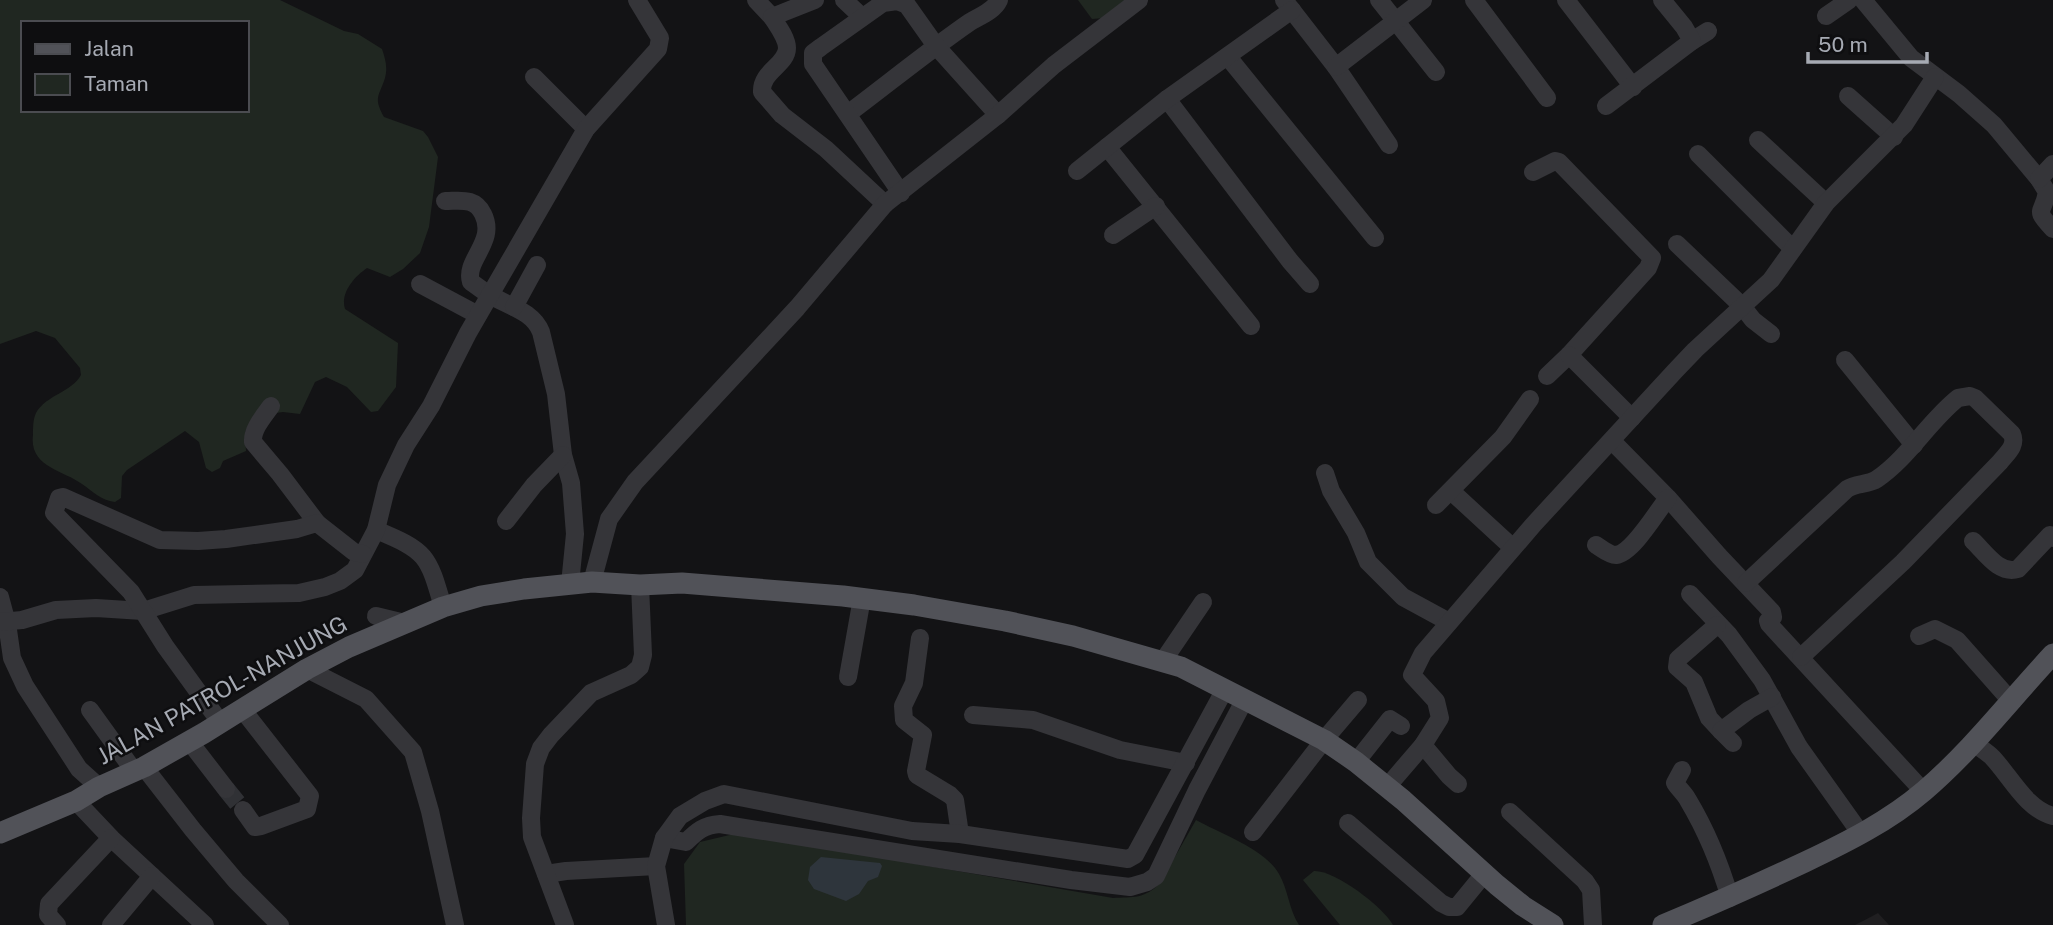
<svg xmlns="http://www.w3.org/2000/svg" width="2053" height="925" viewBox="0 0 2053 925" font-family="'Public Sans',sans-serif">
  <rect width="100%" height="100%" fill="#131315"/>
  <!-- built -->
  <path fill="#201f21" d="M1878 913 1889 925H1855L1863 921Z"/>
  <!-- green -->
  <g fill="#202721" fill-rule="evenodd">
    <path d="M0 0H280L344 31 358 34 382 49C385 58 388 67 385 78 379 97 373 97 384 117L423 131 428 137 438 157 429 227 420 253 403 269 390 277 367 268C354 277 340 293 345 309L398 343 396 387 378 411 371 412 347 387 326 377 315 382 300 414 283 412 254 416 245 432 246 451 223 461 220 468 212 472 206 468 199 442 185 431 127 470 122 476 121 498 115 502C100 500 94 492 82 484 63 470 29 467 33 435 33 428 33 419 36 413 46 395 72 392 81 375L80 368 55 338 36 331 0 344ZM23 23H247V110H23Z"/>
    <path d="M1078 0H1125L1104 18 1092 19Z"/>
    <path d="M1196 820C1221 834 1265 849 1279 874 1288 889 1289 910 1299 925H686L684 864 700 842 738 833 1113 898C1133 897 1145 899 1160 883Z"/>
    <path d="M1314 871C1335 870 1383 907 1393 925H1340L1303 880Z"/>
  </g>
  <!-- water -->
  <path fill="#2e353c" d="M821 857 880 863 882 866 878 877 868 881 859 894 846 901 814 889 808 880 810 867Z"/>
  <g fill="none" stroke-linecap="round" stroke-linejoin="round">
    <!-- minor-tunnel -->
    <path stroke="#303135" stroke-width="18" stroke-dasharray="18 9" stroke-linecap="butt" d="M226 789 243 810"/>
    <!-- minor -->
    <g stroke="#353539" stroke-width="18">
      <path d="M756 0 772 17"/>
      <path d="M815 0 772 17C777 25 787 38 787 48 787 65 761 71 762 92L782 115 826 149 885 204"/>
      <path d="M844 0 862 17"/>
      <path d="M1284 0 1336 67 1389 145"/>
      <path d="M1379 0 1436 72"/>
      <path d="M1474 0 1547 98"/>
      <path d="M1566 0 1633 87"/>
      <path d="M1863 0 1911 58 1959 94 1994 125 2039 179 2047 192C2043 215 2033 208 2053 229"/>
      <path d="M1826 16 1849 0"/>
      <path d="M1692 41 1708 31"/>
      <path d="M1228 57 1375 238"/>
      <path d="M1336 67 1423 0"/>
      <path d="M534 77 586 129"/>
      <path d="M1848 96 1894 137"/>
      <path d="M1167 99 1290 261 1310 284"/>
      <path d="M1606 106 1692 41 1684 27 1662 0"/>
      <path d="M849 113C889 83 928 51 970 22 980 16 994 11 999 0"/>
      <path d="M1758 140 1826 203"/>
      <path d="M1107 147 1251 326"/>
      <path d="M1698 154 1793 249"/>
      <path d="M1077 171 1167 99 1292 10"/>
      <path d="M1533 172 1555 161 1559 162 1652 258 1648 268 1569 355 1547 376"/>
      <path d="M2039 179 2053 164"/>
      <path d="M901 193 813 64V53L821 47 883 3 897 1 907 5 936 46 998 115"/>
      <path d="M445 201C460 201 475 197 483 214 497 242 464 260 471 282 477 286 484 292 490 295 508 306 533 311 541 332L556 394 563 455 571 483 575 534 570 584"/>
      <path d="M1113 235 1156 206"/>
      <path d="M1677 244 1742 306 1753 320 1771 334"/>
      <path d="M420 284 478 315"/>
      <path d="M514 307 537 265"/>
      <path d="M1569 355 1632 418"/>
      <path d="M1845 360 1914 445"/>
      <path d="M271 406C264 416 252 429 253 442L280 474 317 523"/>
      <path d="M1612 441 1668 498 1719 556 1772 612 1773 617 1768 621 1769 624 1924 792"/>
      <path d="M1325 473 1331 491 1356 533 1368 562 1403 597 1449 622"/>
      <path d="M1451 491 1513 548"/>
      <path d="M1436 505 1503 437 1530 399"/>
      <path d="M506 521 534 485 563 455"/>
      <path d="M376 530C427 551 428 555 443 607"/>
      <path d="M1973 541C1985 552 1999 575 2018 569L2050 535 2053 538"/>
      <path d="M1596 545C1601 548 1609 555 1616 555 1633 553 1657 511 1668 498"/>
      <path d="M592 582 609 519 635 482 797 308 885 204 998 115 1054 65 1139 0"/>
      <path d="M1746 583 1847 489C1856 483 1868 485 1877 479 1909 457 1928 422 1958 398L1970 396 1975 398 2012 434C2017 446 2007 453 2000 462L1903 562 1801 657"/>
      <path d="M1690 594 1729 635 1762 680 1799 747 1861 834"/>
      <path d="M0 597 7 623 12 658 25 686 79 769 99 787"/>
      <path d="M376 616 405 623"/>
      <path d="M0 622 22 620 56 610 96 608 143 611 194 595 299 593 325 587 340 581 355 570 376 530 387 485 406 445 431 406 468 333 586 129 658 49 660 38 637 0"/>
      <path d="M1717 625 1678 659 1677 667 1694 682 1709 718 1721 731"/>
      <path d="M1919 636 1935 629 1957 640 2011 701"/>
      <path d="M920 638 914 683 903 706 904 720 923 735 916 771 917 775 950 795 955 800 960 834"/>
      <path d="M1163 661 1203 602"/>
      <path d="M307 669 366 699 413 752 430 811 455 925"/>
      <path d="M848 677 862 598"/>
      <path d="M242 709 310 796 307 809 261 826 255 827 243 810"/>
      <path d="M90 710 134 771"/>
      <path d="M973 715 1033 720 1120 750 1186 763"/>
      <path d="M220 722 165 646 131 592 54 513 59 498 63 497 160 540 198 541 226 539 297 529 317 523 354 552 363 554"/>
      <path d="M189 741 226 789"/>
      <path d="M1733 743 1721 731 1749 710 1772 697"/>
      <path d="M1974 743C1980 748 1987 752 1992 757 2011 777 2026 809 2053 816"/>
      <path d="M1423 745 1449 776 1458 784"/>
      <path d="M1356 762 1390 719 1401 726"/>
      <path d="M144 767 193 830 236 881 280 925"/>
      <path d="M1682 770 1675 783C1679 789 1685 794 1688 800 1706 830 1720 864 1730 898"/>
      <path d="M1387 787 1423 745 1440 718 1436 701 1412 675 1423 653 1534 524 1675 371 1695 350 1771 280 1826 203 1904 125 1935 77"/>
      <path d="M76 801 111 838 205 925"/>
      <path d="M1510 812 1585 881 1591 890 1593 925"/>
      <path d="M1348 823 1441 903 1449 907H1457L1484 874"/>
      <path d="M1253 832 1324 740 1358 700"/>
      <path d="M664 838 686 842C697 831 704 825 720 824L1071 880 1130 887 1147 882 1156 876 1197 790 1245 699"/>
      <path d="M546 874 566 871 656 866"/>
      <path d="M57 925 48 915 49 904 111 838"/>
      <path d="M111 925 152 876"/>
      <path d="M565 925 532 837 531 818 535 764 541 748 551 735 591 693 631 675 640 667 643 655 640 585"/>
      <path d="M666 925 656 866 664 838 680 816 705 801 724 794 912 831 960 834 1128 859 1135 855 1225 689"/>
    </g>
    <!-- major -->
    <g stroke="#515258" stroke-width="21">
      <path d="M0 833 76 801 99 787 144 767 204 733 307 669 349 647 443 607 481 596 524 589 592 582 640 585 682 583 843 596 914 605 1005 621 1073 636 1181 667 1324 740 1356 762 1403 800 1497 885 1523 906 1553 925"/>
      <path d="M1663 925C1711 905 1758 884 1805 862 1847 842 1889 821 1924 791 1972 750 2010 700 2053 654"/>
    </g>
  </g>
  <g text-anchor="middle" stroke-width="5" stroke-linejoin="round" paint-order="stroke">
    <!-- street labels -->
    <g font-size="23" fill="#a6aab3" stroke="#0e0e10">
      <text transform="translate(222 690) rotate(-29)" y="8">JALAN PATROL-NANJUNG</text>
    </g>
  </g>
  <!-- legend -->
  <rect x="21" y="21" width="228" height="91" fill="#0e0e10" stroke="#4b4c51" stroke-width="2"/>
  <rect x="35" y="44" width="35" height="10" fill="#515258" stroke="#4b4c51" stroke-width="2"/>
  <text x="84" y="56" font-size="21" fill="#a6aab3">Jalan</text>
  <rect x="35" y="74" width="35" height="21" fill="#202721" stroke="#4b4c51" stroke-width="2"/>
  <text x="84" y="91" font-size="21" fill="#a6aab3">Taman</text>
  <!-- scale -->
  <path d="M1808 52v10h119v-10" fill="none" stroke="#a6aab3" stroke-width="3.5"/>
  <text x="1818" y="52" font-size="21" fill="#a6aab3" stroke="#0e0e10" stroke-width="5" paint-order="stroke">50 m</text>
</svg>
